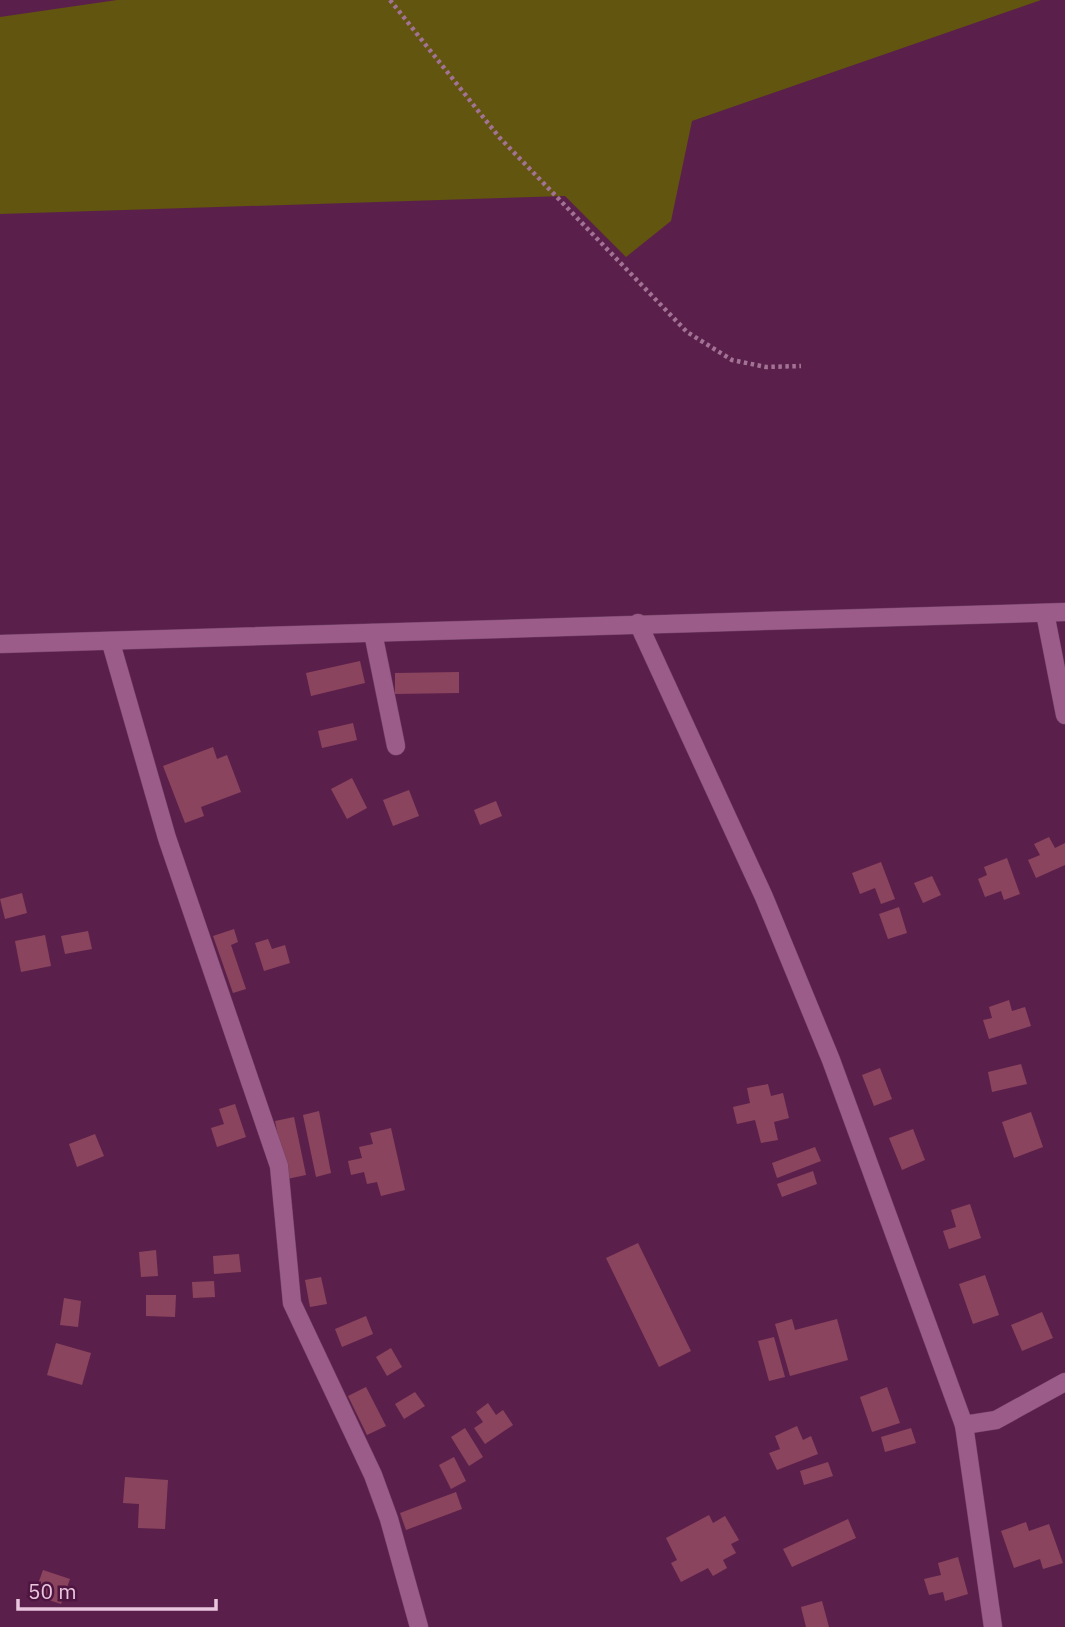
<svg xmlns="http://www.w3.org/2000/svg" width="1065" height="1627" viewBox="0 0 1065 1627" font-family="'IBM Plex Sans',sans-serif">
  <rect width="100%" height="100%" fill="#5a204b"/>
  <!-- green -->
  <path fill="#61550f" d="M117 0H1041L692 121 671 221 626 257 565 196 0 214V17Z"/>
  <!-- building -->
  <g fill="#8b445d">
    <path d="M360 661 365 683 311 696 306 673Z"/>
    <path d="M459 672V693L395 694V673Z"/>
    <path d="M353 723 357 740 322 748 318 731Z"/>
    <path d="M213 747 217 759 227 755 241 792 201 807 204 816 185 823 163 766Z"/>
    <path d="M352 778 367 808 347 819 331 789Z"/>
    <path d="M409 790 419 816 393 826 383 800Z"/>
    <path d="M496 801 502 816 480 825 474 810Z"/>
    <path d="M1049 837 1055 848 1065 843V865L1036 878 1028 860 1040 855 1034 844Z"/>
    <path d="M1007 858 1020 894 1004 900 1001 891 985 897 978 879 987 875 984 867Z"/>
    <path d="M881 862 895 899 881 904 875 888 860 894 852 873Z"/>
    <path d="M932 876 941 895 923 903 914 883Z"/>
    <path d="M22 893 27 913 5 919 0 899Z"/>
    <path d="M899 907 907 933 888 939 879 914Z"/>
    <path d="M234 929 238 942 231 945 246 989 233 993 213 936Z"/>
    <path d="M88 931 92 949 65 954 61 936Z"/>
    <path d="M45 935 51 966 21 972 15 941Z"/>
    <path d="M268 939 272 949 285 945 290 963 264 971 255 943Z"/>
    <path d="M1009 1000 1012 1011 1025 1007 1031 1026 989 1039 983 1020 992 1018 989 1007Z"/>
    <path d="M1021 1064 1027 1084 992 1092 988 1072Z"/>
    <path d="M880 1068 892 1099 874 1106 862 1075Z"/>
    <path d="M768 1084 771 1096 783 1093 789 1118 774 1122 778 1140 761 1143 755 1120 737 1124 733 1107 750 1103 747 1088Z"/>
    <path d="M235 1104 246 1137 217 1147 211 1128 224 1124 219 1109Z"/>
    <path d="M319 1111 331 1173 316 1177 303 1115Z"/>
    <path d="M1031 1112 1043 1147 1014 1158 1002 1122Z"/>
    <path d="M294 1117 306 1175 287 1179 275 1121Z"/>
    <path d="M391 1128 405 1190 381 1196 377 1182 367 1184 364 1172 351 1175 348 1161 362 1158 359 1147 373 1144 370 1133Z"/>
    <path d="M913 1129 925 1160 902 1170 889 1138Z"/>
    <path d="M95 1134 104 1156 77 1167 69 1144Z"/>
    <path d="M815 1147 821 1161 777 1178 772 1163Z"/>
    <path d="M813 1171 817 1184 782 1197 777 1184Z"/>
    <path d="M970 1204 981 1238 949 1249 943 1231 956 1227 951 1210Z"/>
    <path d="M638 1243 691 1351 659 1367 606 1258Z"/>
    <path d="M156 1250 158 1276 141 1277 139 1252Z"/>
    <path d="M239 1254 241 1272 214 1274 213 1256Z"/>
    <path d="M985 1275 999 1315 973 1324 959 1284Z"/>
    <path d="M321 1277 327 1304 310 1307 305 1280Z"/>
    <path d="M214 1281 215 1297 193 1298 192 1282Z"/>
    <path d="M146 1295H176L175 1317 146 1316Z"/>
    <path d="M64 1298 81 1301 78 1327 60 1325Z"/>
    <path d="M1042 1312 1053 1338 1022 1351 1011 1325Z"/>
    <path d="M366 1316 373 1334 342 1347 335 1329Z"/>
    <path d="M792 1319 795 1330 837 1319 848 1360 790 1376 775 1324Z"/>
    <path d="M774 1337 785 1377 769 1381 758 1341Z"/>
    <path d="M56 1343 91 1353 82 1385 47 1375Z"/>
    <path d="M391 1348 402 1367 387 1376 376 1357Z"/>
    <path d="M366 1387 386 1426 367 1435 348 1396Z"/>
    <path d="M887 1387 900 1423 872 1432 860 1397Z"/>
    <path d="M415 1392 425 1406 404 1419 395 1404Z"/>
    <path d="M488 1403 496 1415 503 1410 513 1425 485 1444 474 1428 483 1422 476 1412Z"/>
    <path d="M797 1426 803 1440 811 1436 818 1454 777 1470 769 1453 780 1449 775 1436Z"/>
    <path d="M465 1428 483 1457 469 1466 451 1437Z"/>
    <path d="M911 1428 916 1443 885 1452 881 1437Z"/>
    <path d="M454 1457 466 1481 451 1489 439 1465Z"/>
    <path d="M828 1462 833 1476 804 1485 800 1471Z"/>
    <path d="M125 1477 168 1480 165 1529 138 1528 139 1504 123 1503Z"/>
    <path d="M456 1492 462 1509 406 1530 400 1513Z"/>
    <path d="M709 1515 713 1523 725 1516 739 1540 731 1544 736 1553 723 1560 727 1568 713 1576 708 1568 681 1582 671 1563 677 1560 666 1538Z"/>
    <path d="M848 1519 856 1538 792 1567 783 1549Z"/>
    <path d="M1026 1522 1029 1531 1049 1524 1063 1563 1043 1569 1040 1559 1014 1568 1001 1531Z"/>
    <path d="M958 1557 968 1594 945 1601 943 1592 929 1595 924 1579 941 1575 938 1563Z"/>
    <path d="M43 1570 70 1579 61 1604 34 1595Z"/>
    <path d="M822 1601 829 1627H806L801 1607Z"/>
  </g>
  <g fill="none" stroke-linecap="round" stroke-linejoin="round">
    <defs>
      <g id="minor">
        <path d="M1045 613 1065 715"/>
        <path d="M638 623 764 897 831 1060 964 1425 996 1420 1065 1382"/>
        <path d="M373 633 396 746"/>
        <path d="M111 643 167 838 279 1166 292 1303 373 1475 389 1519 419 1627"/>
        <path d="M0 644 1065 612"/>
        <path d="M964 1425 993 1627"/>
      </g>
    </defs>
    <!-- minor casing -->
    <use href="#minor" stroke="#744168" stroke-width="19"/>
    <!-- path -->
    <path stroke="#a27394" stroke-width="4.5" stroke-dasharray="3.5 3.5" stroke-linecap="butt" d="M390 0 499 137 687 332 732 360 766 367 801 366"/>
    <!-- minor -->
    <use href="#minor" stroke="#9c5c89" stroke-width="18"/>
  </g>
  <!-- scale -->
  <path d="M18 1599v10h198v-10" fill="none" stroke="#eac6de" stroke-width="3.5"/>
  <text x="28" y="1599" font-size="21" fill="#eac6de" stroke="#4e1540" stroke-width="5" paint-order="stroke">50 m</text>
</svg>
